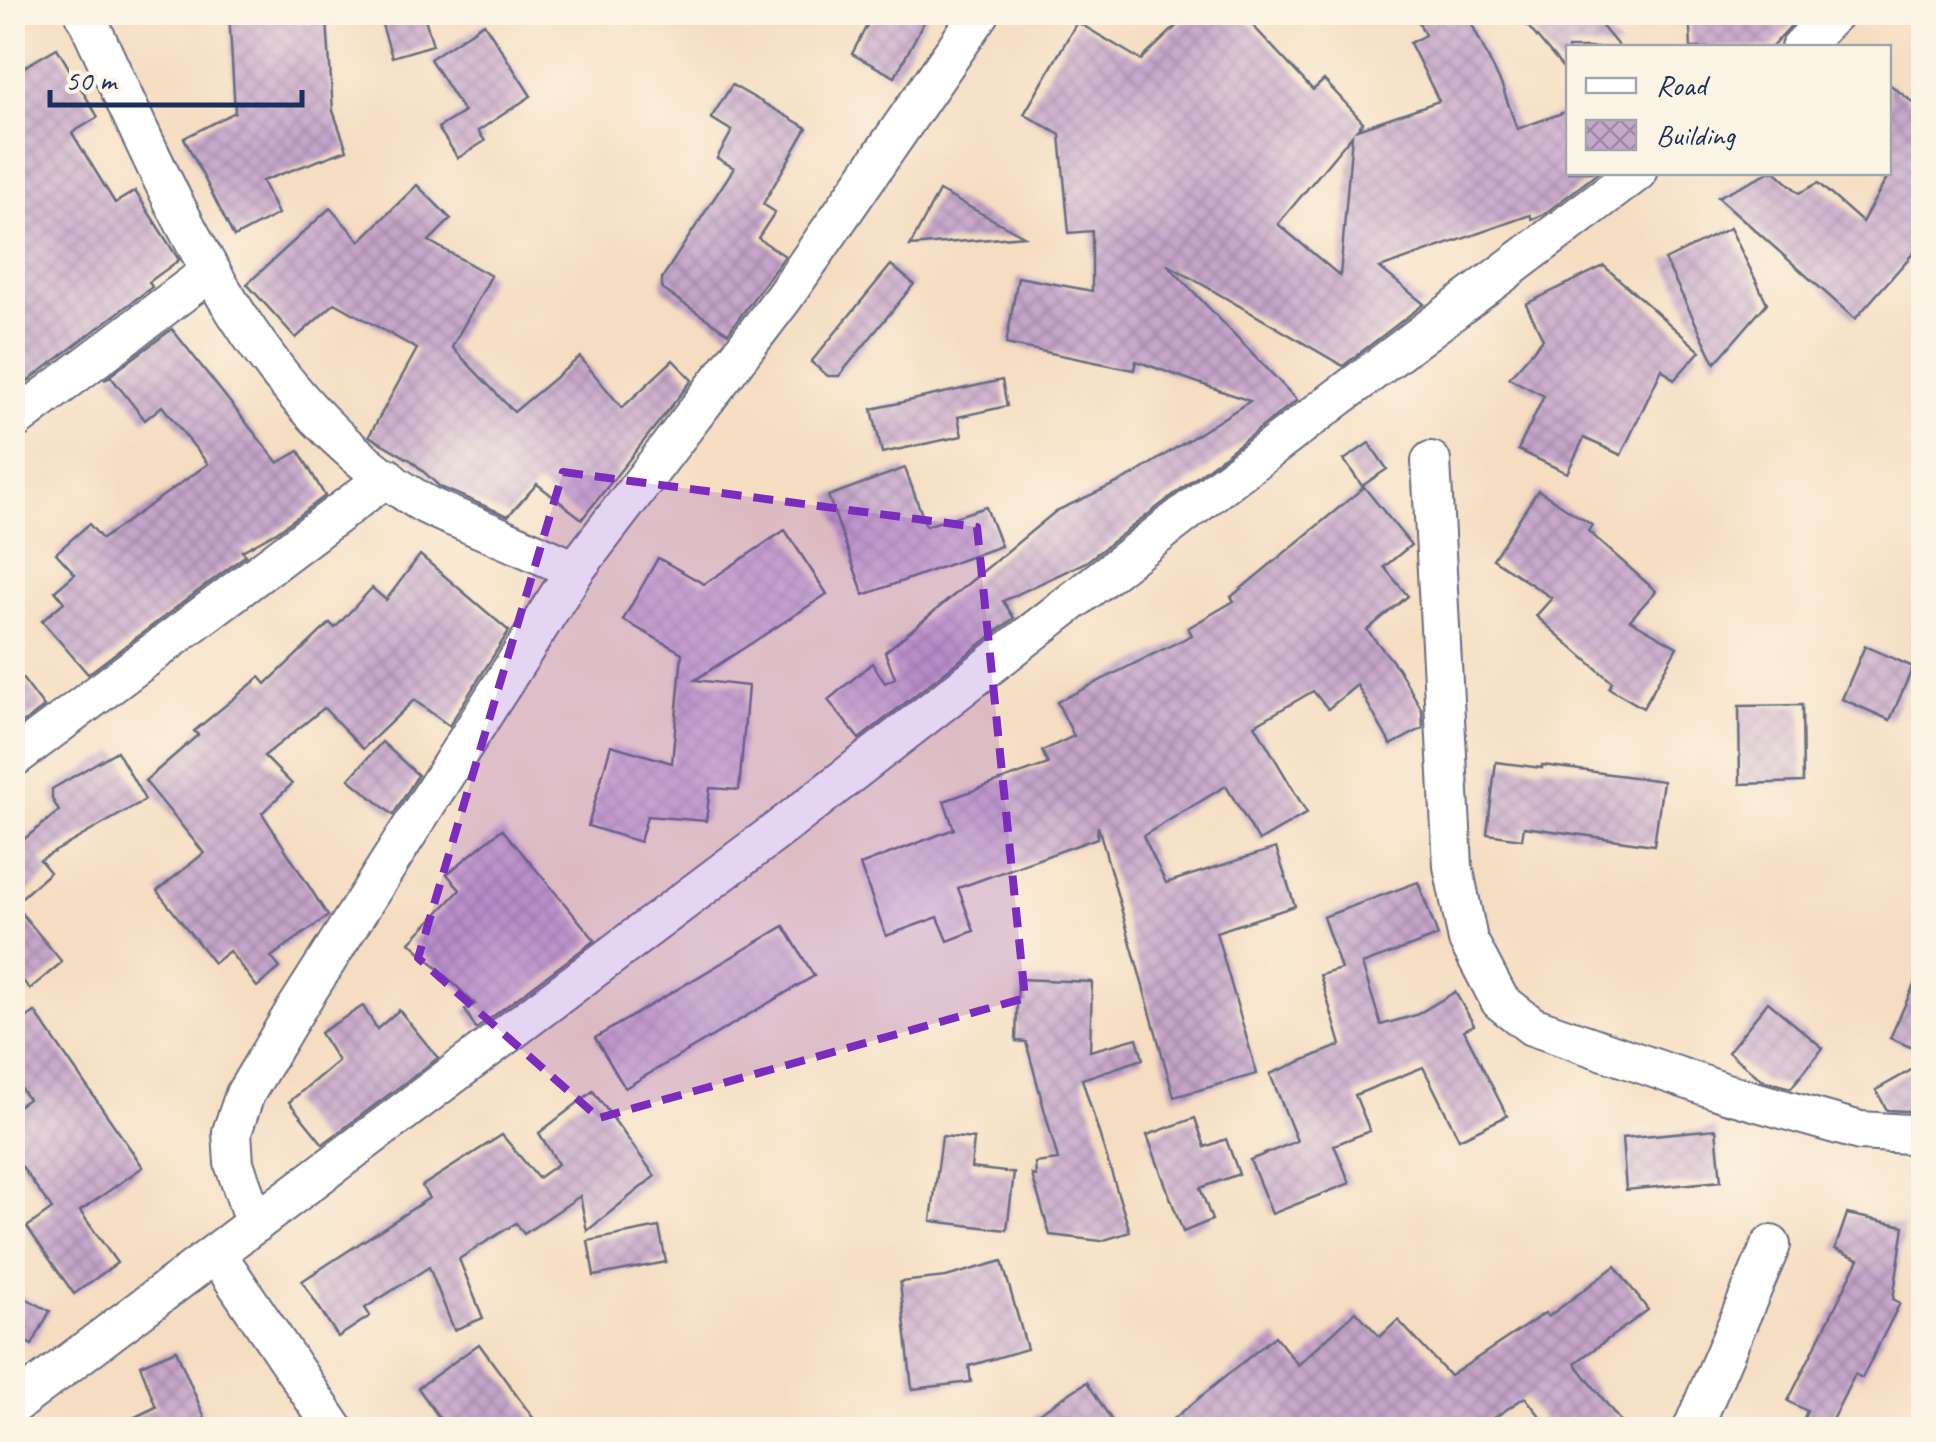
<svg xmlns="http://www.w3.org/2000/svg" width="1936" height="1442" viewBox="0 0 1936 1442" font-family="Caveat,sans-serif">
  <defs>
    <pattern id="building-cross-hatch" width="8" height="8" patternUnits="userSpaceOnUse" patternTransform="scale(2.5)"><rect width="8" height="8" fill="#c7a6cb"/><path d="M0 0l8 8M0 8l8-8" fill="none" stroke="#a188a8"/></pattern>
  </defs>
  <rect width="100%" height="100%" fill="#fcf5e5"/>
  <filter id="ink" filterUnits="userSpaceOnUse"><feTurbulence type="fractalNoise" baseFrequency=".01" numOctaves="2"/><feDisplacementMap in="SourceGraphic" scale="20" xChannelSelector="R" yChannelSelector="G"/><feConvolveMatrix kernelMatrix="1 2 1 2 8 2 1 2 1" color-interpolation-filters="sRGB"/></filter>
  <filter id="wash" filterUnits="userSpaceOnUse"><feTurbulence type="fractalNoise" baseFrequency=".0048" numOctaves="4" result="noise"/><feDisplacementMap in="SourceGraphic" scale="40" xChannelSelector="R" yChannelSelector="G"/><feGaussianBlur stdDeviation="2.25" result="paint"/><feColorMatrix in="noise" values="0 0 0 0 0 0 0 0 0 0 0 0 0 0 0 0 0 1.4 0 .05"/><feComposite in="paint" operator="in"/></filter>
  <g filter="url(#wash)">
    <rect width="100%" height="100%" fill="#f5ddc1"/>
    <g id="blocks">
      <!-- building -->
      <g fill="url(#building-cross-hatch)" fill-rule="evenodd">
        <path d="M229 12H295L296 22 327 20 333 111 347 150 262 181 278 214 234 237 184 138 235 112Z"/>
        <path d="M378 12H423L433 45 392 57Z"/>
        <path d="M874 12H929L895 77 852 54Z"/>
        <path d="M1191 12H1240L1313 90 1324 80 1363 122 1357 129 1439 101 1410 43 1425 35 1414 12H1466L1502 86 1517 129 1568 111V172H1599L1543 215 1532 219 1530 215 1380 268 1424 304 1343 366 1167 264 1297 400 1086 562 1003 601 1014 618 859 739 828 700 872 663 885 683 895 678 885 652 1056 511 1130 477 1250 401 1136 361 1134 370 1006 344 1018 277 1092 291V231L1069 233 1060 135 1024 114 1045 78 1077 22 1141 60ZM1352 135 1340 276 1278 224Z"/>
        <path d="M1516 12H1590L1620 48H1568V74Z"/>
        <path d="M1689 12H1803L1771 48H1691Z"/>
        <path d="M484 23 531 96 478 131 485 141 458 158 438 128 464 112 430 59Z"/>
        <path d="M57 48 98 117 72 133 115 203 135 191 179 260 149 282 152 287 12 393V74Z"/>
        <path d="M1888 83 1924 111V241L1855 319 1718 197 1769 172H1776L1799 193 1818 183 1862 222 1888 176Z"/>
        <path d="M732 85 807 128 763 204 775 212 758 238 785 256 728 333 662 289V278L734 168 717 158 732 131 711 118Z"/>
        <path d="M417 185 451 219 429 241 491 276 452 347 514 412 580 357 622 408 673 360 692 380 582 519 537 484 508 516 440 487 412 461 369 436 417 349 335 303 296 338 247 284 330 208 360 241Z"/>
        <path d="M939 191 1024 236 910 246Z"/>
        <path d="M1730 228 1767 303 1715 363 1665 260Z"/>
        <path d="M891 265 914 284 839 376H828L811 362Z"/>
        <path d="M1604 266 1700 351 1674 380 1662 369 1621 455 1584 438 1567 473 1518 450 1544 396 1509 378 1543 339 1526 304Z"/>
        <path d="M172 329 278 463 299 451 325 496 278 531 242 551 246 555 88 674 42 621 64 602 55 591 75 574 56 553 89 524 102 539 208 464 162 406 145 420 111 377 104 380Z"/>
        <path d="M1002 380 1007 406 958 417 962 436 882 453 872 409Z"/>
        <path d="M1369 443 1387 469 1362 486 1344 460Z"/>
        <path d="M905 468 926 526 986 507 1001 546 864 595 828 496Z"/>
        <path d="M1364 487 1411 545 1384 567 1408 596 1367 630 1398 668 1422 710 1423 728 1391 745 1357 685 1328 709 1313 691 1255 725 1307 813 1259 841 1226 786 1143 836 1166 883 1276 848 1295 906 1216 932 1257 1074 1174 1097 1098 826 1097 838 958 888 974 931 948 941 938 917 886 936 860 865 954 829 944 801 1048 764 1042 751 1074 736 1057 702 1192 635 1188 628 1234 601 1231 597Z"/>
        <path d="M1538 490 1592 525 1588 531 1656 591 1630 620 1677 647 1643 708 1609 688 1612 682 1536 616 1552 598 1493 559Z"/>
        <path d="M785 530 827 594 695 680 748 686 739 790 710 788 706 821 647 816 640 842 588 826 611 745 672 763 682 653 623 620 658 558 704 584Z"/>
        <path d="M420 555 509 631 449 726 414 700 363 749 324 708 264 756 292 784 262 813 328 916 271 957 280 968 257 987 229 951 214 963 157 891 204 853 145 781 198 735 194 731 260 677 266 684 330 623 335 628 372 588 386 600Z"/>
        <path d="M1865 646 1913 667 1890 720 1842 699Z"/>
        <path d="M12 665 44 707 19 726 12 717Z"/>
        <path d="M1802 705 1803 782 1740 784 1739 706Z"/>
        <path d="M382 742 418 775 393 815 349 779Z"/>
        <path d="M117 751 145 800 40 860 50 872 14 904 62 962 30 989 12 968V828L23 840 59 811 52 799V789Z"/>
        <path d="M1496 762 1542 768V765L1663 781 1654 845 1524 827 1522 839 1487 834Z"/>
        <path d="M502 829 595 940 476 1029 465 1010 475 1004 410 942 460 890 447 874Z"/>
        <path d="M1418 882 1438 936 1362 964 1381 1025 1416 1015 1455 992 1474 1025 1464 1030 1507 1116 1459 1139 1423 1067 1355 1095 1370 1131 1334 1145 1350 1183 1272 1214 1250 1160 1297 1141 1270 1074 1341 1045 1320 975 1341 969 1323 917Z"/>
        <path d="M784 926 814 976 625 1088 595 1038Z"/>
        <path d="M1924 963V1053L1890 1038Z"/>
        <path d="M1018 979 1092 982 1090 1051 1137 1038 1143 1059 1082 1079 1130 1232 1101 1241 1050 1235 1032 1175 1036 1176 1035 1163 1058 1160 1026 1042 1016 1041Z"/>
        <path d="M1768 1002 1823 1048 1791 1088 1762 1080 1728 1052Z"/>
        <path d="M363 1006 377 1029 399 1010 438 1058 323 1144 289 1102 338 1061 320 1033Z"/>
        <path d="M35 1012 143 1167 80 1211 117 1263 74 1294 27 1227 52 1209 12 1153V1110L28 1099 12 1076V1028Z"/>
        <path d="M1924 1063V1107L1907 1111 1887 1110 1876 1090Z"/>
        <path d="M593 1091 655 1176 587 1231 580 1196 524 1234 516 1223 459 1259 483 1318 454 1330 429 1267 365 1308 370 1316 338 1337 302 1281 429 1198 422 1186 502 1135 538 1178 558 1164 539 1133Z"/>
        <path d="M1195 1118 1205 1147 1226 1139 1239 1174 1200 1188 1212 1220 1183 1232 1147 1135Z"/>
        <path d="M1716 1129 1721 1181 1626 1190 1622 1138Z"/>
        <path d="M942 1136 974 1139 971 1168 1014 1173 1007 1230 931 1221Z"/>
        <path d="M1847 1214 1904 1226 1893 1299 1900 1303 1862 1378 1855 1374 1827 1430H1799L1807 1411 1788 1401 1859 1259 1835 1249Z"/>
        <path d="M659 1227 666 1262 594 1276 588 1241Z"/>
        <path d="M1002 1261 1027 1349 969 1366 971 1382 912 1389 900 1282 946 1277Z"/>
        <path d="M1615 1266 1648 1310 1575 1363 1627 1430H1551L1525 1397 1476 1430H1160L1275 1336 1298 1365 1356 1311 1380 1337 1398 1320 1450 1376 1545 1313 1548 1317Z"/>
        <path d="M12 1291 50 1311 32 1345 12 1334Z"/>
        <path d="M479 1344 542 1430H448L418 1388Z"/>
        <path d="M176 1350 210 1430H108L156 1407 140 1365Z"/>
        <path d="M1087 1382 1118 1430H1013Z"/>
      </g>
    </g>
  </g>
  <g filter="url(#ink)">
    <use href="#blocks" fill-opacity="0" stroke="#676c81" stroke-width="2.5"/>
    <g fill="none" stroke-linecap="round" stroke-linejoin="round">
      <defs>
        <g id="minor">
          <path d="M84 12C168 189 245 396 421 502 436 511 454 517 470 524 505 539 540 554 575 570"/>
          <path d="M1800 48 1835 12"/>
          <path d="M12 422 211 271"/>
          <path d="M1431 461 1453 866 1468 940 1500 1001 1532 1026 1726 1093 1860 1131 1908 1134 1924 1131"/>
          <path d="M12 759 387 477"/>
          <path d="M255 1224 234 1163 232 1132 245 1094 291 1017 575 570 784 297 981 12"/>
          <path d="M216 1253 335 1430"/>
          <path d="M12 1406 777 831 1222 485 1637 172"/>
          <path d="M1692 1430 1771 1245"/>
        </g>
      </defs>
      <!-- minor casing -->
      <use href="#minor" stroke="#676c81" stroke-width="42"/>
      <!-- minor -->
      <use href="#minor" stroke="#fff" stroke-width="38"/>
    </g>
  </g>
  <!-- marked area -->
  <path fill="#7b2cbf" fill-opacity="0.2" stroke="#7b2cbf" stroke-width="8" stroke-dasharray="20 12" stroke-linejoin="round" d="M563 472 977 527 1025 998 599 1118 418 958Z"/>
  <!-- margin -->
  <rect width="1936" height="1442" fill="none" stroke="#fcf5e5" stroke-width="50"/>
  <!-- legend -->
  <rect x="1566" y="45" width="325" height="130" fill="#fcf5e5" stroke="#a2a6af" stroke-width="2.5"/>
  <rect x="1586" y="78" width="50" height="15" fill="#ffffff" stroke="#a2a6af" stroke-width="2.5"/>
  <text x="1656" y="95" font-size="30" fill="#1b2f5e">Road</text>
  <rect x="1586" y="120" width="50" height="30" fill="url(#building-cross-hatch)" stroke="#a2a6af" stroke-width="2.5"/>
  <text x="1656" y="145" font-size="30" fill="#1b2f5e">Building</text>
  <!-- scale -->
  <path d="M50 90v15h252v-15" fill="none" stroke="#1b2f5e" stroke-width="5"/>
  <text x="65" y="90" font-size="30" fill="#1b2f5e" stroke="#fcf5e5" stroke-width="8" paint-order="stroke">50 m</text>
</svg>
